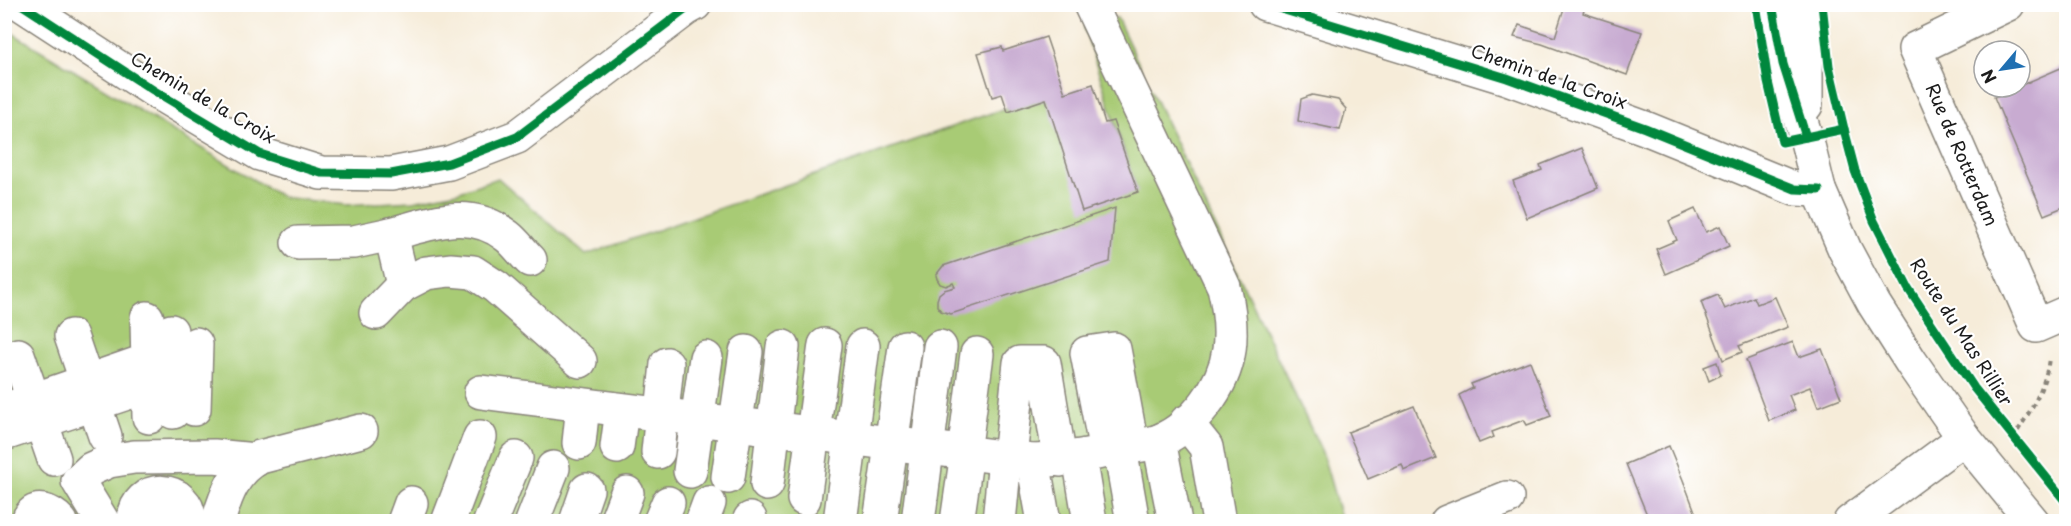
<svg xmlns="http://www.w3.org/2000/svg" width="2071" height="526" viewBox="0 0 2071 526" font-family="'Playpen Sans',sans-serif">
  <rect width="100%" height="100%" fill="#fff"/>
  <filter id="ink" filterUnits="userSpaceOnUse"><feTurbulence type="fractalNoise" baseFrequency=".0167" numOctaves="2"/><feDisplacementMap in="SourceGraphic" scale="12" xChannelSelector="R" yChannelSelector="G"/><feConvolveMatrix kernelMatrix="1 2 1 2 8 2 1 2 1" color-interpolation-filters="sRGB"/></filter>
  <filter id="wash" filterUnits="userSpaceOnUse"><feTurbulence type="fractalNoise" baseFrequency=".008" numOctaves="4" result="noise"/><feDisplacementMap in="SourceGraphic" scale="24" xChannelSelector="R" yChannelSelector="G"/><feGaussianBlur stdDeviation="1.35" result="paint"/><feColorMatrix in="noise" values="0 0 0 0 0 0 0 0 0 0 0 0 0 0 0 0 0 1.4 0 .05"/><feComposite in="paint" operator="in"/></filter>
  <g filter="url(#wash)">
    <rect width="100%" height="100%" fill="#f6ecd9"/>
    <!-- green -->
    <path fill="#a8cb74" stroke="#627448" stroke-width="1.5" d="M1117 18 1322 452 1342 521H5L4 28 282 197 346 205 413 201 457 192 498 178 586 255 1006 108 1008 111 1046 99 1137 191 1084 27Z"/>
    <g id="blocks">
      <!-- building -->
      <g fill="#c8abd1">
        <path d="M1565 5H1586L1583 13 1642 32 1627 75 1542 44 1514 37 1519 25 1555 37Z"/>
        <path d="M1046 37 1065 93 1093 84 1105 123 1113 121 1138 192 1082 211 1046 99 1008 112 1002 94 992 97 978 53 1002 47 1003 51Z"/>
        <path d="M2063 67 2066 73V206L2044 215 1994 97Z"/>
        <path d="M1312 95 1338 100 1346 109 1340 130 1298 121 1301 99Z"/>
        <path d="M1582 148 1598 188 1527 218 1513 181 1542 170 1540 165Z"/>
        <path d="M1115 208 1110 262 951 314 941 311 937 306V300L939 294 944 290 955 287 953 283 946 286 940 284 937 279 936 275 943 266Z"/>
        <path d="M1695 209 1706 232 1720 226 1729 246 1666 274 1656 249 1677 240 1669 221Z"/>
        <path d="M1718 295 1725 309 1754 297 1757 304 1775 297 1788 327 1739 346 1742 352 1723 360 1701 302Z"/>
        <path d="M1793 342 1799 357 1822 349 1841 398 1818 407 1810 387 1789 395 1795 410 1769 421 1746 360Z"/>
        <path d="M1530 361 1551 416 1527 425 1524 420 1492 432 1494 437 1479 443 1459 395 1473 388 1471 384Z"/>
        <path d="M1717 362 1721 375 1709 381 1704 367Z"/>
        <path d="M1414 406 1436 458 1404 471 1402 465 1368 479 1348 432Z"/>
        <path d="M1669 446 1683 480 1699 522H1650L1626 464Z"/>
      </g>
    </g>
  </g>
  <g filter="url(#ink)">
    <use href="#blocks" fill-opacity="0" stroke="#89847a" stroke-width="1.5"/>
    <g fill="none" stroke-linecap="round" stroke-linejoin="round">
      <defs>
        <g id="minor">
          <path d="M21 4 153 90 260 154 321 173 391 174 449 163 517 137 686 9 695 4"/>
          <path d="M1265 4 1507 78 1645 128 1795 189 1819 190"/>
          <path id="s1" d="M2008 4 1915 49 2036 326 2066 313"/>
          <path d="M391 234C432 223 470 207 507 236 515 242 522 252 530 260"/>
          <path d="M298 243 354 242 391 234 403 285"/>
          <path d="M376 313 403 285 426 273 450 270 473 272 496 287 580 361"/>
          <path d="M147 318 149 417"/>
          <path d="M171 331 173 412"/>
          <path d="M71 336 105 436"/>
          <path d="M18 355 54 459"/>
          <path d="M481 392 1033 461C1064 460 1093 454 1123 448 1134 446 1148 445 1159 441 1193 427 1224 387 1229 350 1232 329 1229 308 1224 287L1090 4"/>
          <path d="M194 409 196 344"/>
          <path d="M4 410 148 360"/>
          <path d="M1186 422 1206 447 1219 522"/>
          <path d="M4 434 148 386"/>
          <path d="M1159 441 1175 522"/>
          <path d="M579 443 583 405"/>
          <path d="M617 447 622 410"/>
          <path d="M1120 449 1133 522"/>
          <path d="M1106 451 1087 353 1114 349 1132 446"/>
          <path d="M658 452 667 364"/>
          <path d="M964 453 977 354"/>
          <path d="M1079 457 1090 522"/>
          <path d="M1010 458 1020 363H1044L1060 460"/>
          <path d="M1033 461 1044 522"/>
          <path d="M690 471 706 358"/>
          <path d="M728 477 746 352"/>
          <path d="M767 484 783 347"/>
          <path d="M804 499 825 345"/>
          <path d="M841 514 863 346"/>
          <path d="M28 522C32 502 52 512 61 522"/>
          <path d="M103 522 78 481 91 469 109 461 134 457 214 456 255 460"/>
          <path d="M134 522C134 481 191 484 189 522"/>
          <path d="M159 522 177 497"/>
          <path d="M218 522C226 494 234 471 260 457L361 431"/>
          <path d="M404 522 411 503"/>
          <path d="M448 522 480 437"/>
          <path d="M490 522 516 458"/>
          <path d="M532 522 553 468"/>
          <path d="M576 522 587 490"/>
          <path d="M616 522 627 493"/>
          <path d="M660 522 668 503"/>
          <path d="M702 522 709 503"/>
          <path d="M749 522 750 519"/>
          <path d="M880 522 905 347"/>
          <path d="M918 522 940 347"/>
          <path d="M957 522 967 453"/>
          <path d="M999 522 1005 458"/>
          <path d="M1447 522 1507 498"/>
          <path d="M1850 522 1964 438"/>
        </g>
        <g id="major">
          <path d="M1772 4 1783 64 1806 137 1819 190 1845 250 1874 304 1911 362 1964 438 2033 522"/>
          <path d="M1802 4 1806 59V105"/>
        </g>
      </defs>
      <!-- minor casing -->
      <use href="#minor" stroke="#89847a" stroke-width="36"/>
      <!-- major casing -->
      <use href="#major" stroke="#89847a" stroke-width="36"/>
      <!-- path -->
      <path stroke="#89847a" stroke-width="4" stroke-dasharray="4.5 4.5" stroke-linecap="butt" d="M2013 438C2029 414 2046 387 2049 358"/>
      <!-- minor -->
      <use href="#minor" stroke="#fff" stroke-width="33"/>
      <!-- major -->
      <use href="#major" stroke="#fff" stroke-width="33"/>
      <defs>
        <g id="cycleway">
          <path d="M21 4 153 90 260 154 321 173 391 174 449 163 517 137 686 9 695 4"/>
          <path d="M1265 4 1507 78 1645 128 1795 189 1819 190"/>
          <path d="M1756 4 1768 82 1782 142 1844 129"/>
          <path d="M1772 4 1783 64 1806 137"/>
          <path d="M1822 4 1829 66 1844 129 1855 171 1874 221 1908 288 1974 388 2066 502"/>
        </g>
      </defs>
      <!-- cycleway casing -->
      <use href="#cycleway" stroke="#fff" stroke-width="13"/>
      <!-- cycleway -->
      <use href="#cycleway" stroke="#00873e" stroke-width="9"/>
    </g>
  </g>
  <g text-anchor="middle" stroke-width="4.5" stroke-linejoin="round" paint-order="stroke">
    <!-- street labels -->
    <g font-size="18" fill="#1c1c1c" stroke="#fff">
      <text transform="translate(1549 77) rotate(19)" y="6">Chemin de la Croix</text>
      <text transform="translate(203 98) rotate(30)" y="6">Chemin de la Croix</text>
      <text dy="6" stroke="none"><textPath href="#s1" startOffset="219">Rue de Rotterdam</textPath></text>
      <text transform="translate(1961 332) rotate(57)" y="6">Route du Mas Rillier</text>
    </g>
  </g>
  <!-- margin -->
  <rect width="2071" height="526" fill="none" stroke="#fff" stroke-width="24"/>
  <!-- north arrow -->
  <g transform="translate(2002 69) rotate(241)"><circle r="28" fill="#ffffff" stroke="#a4a4a4" stroke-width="1.5"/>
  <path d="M0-4.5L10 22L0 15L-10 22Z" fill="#1f6fb2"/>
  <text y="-9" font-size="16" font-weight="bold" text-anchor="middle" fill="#1c1c1c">N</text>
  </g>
</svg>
